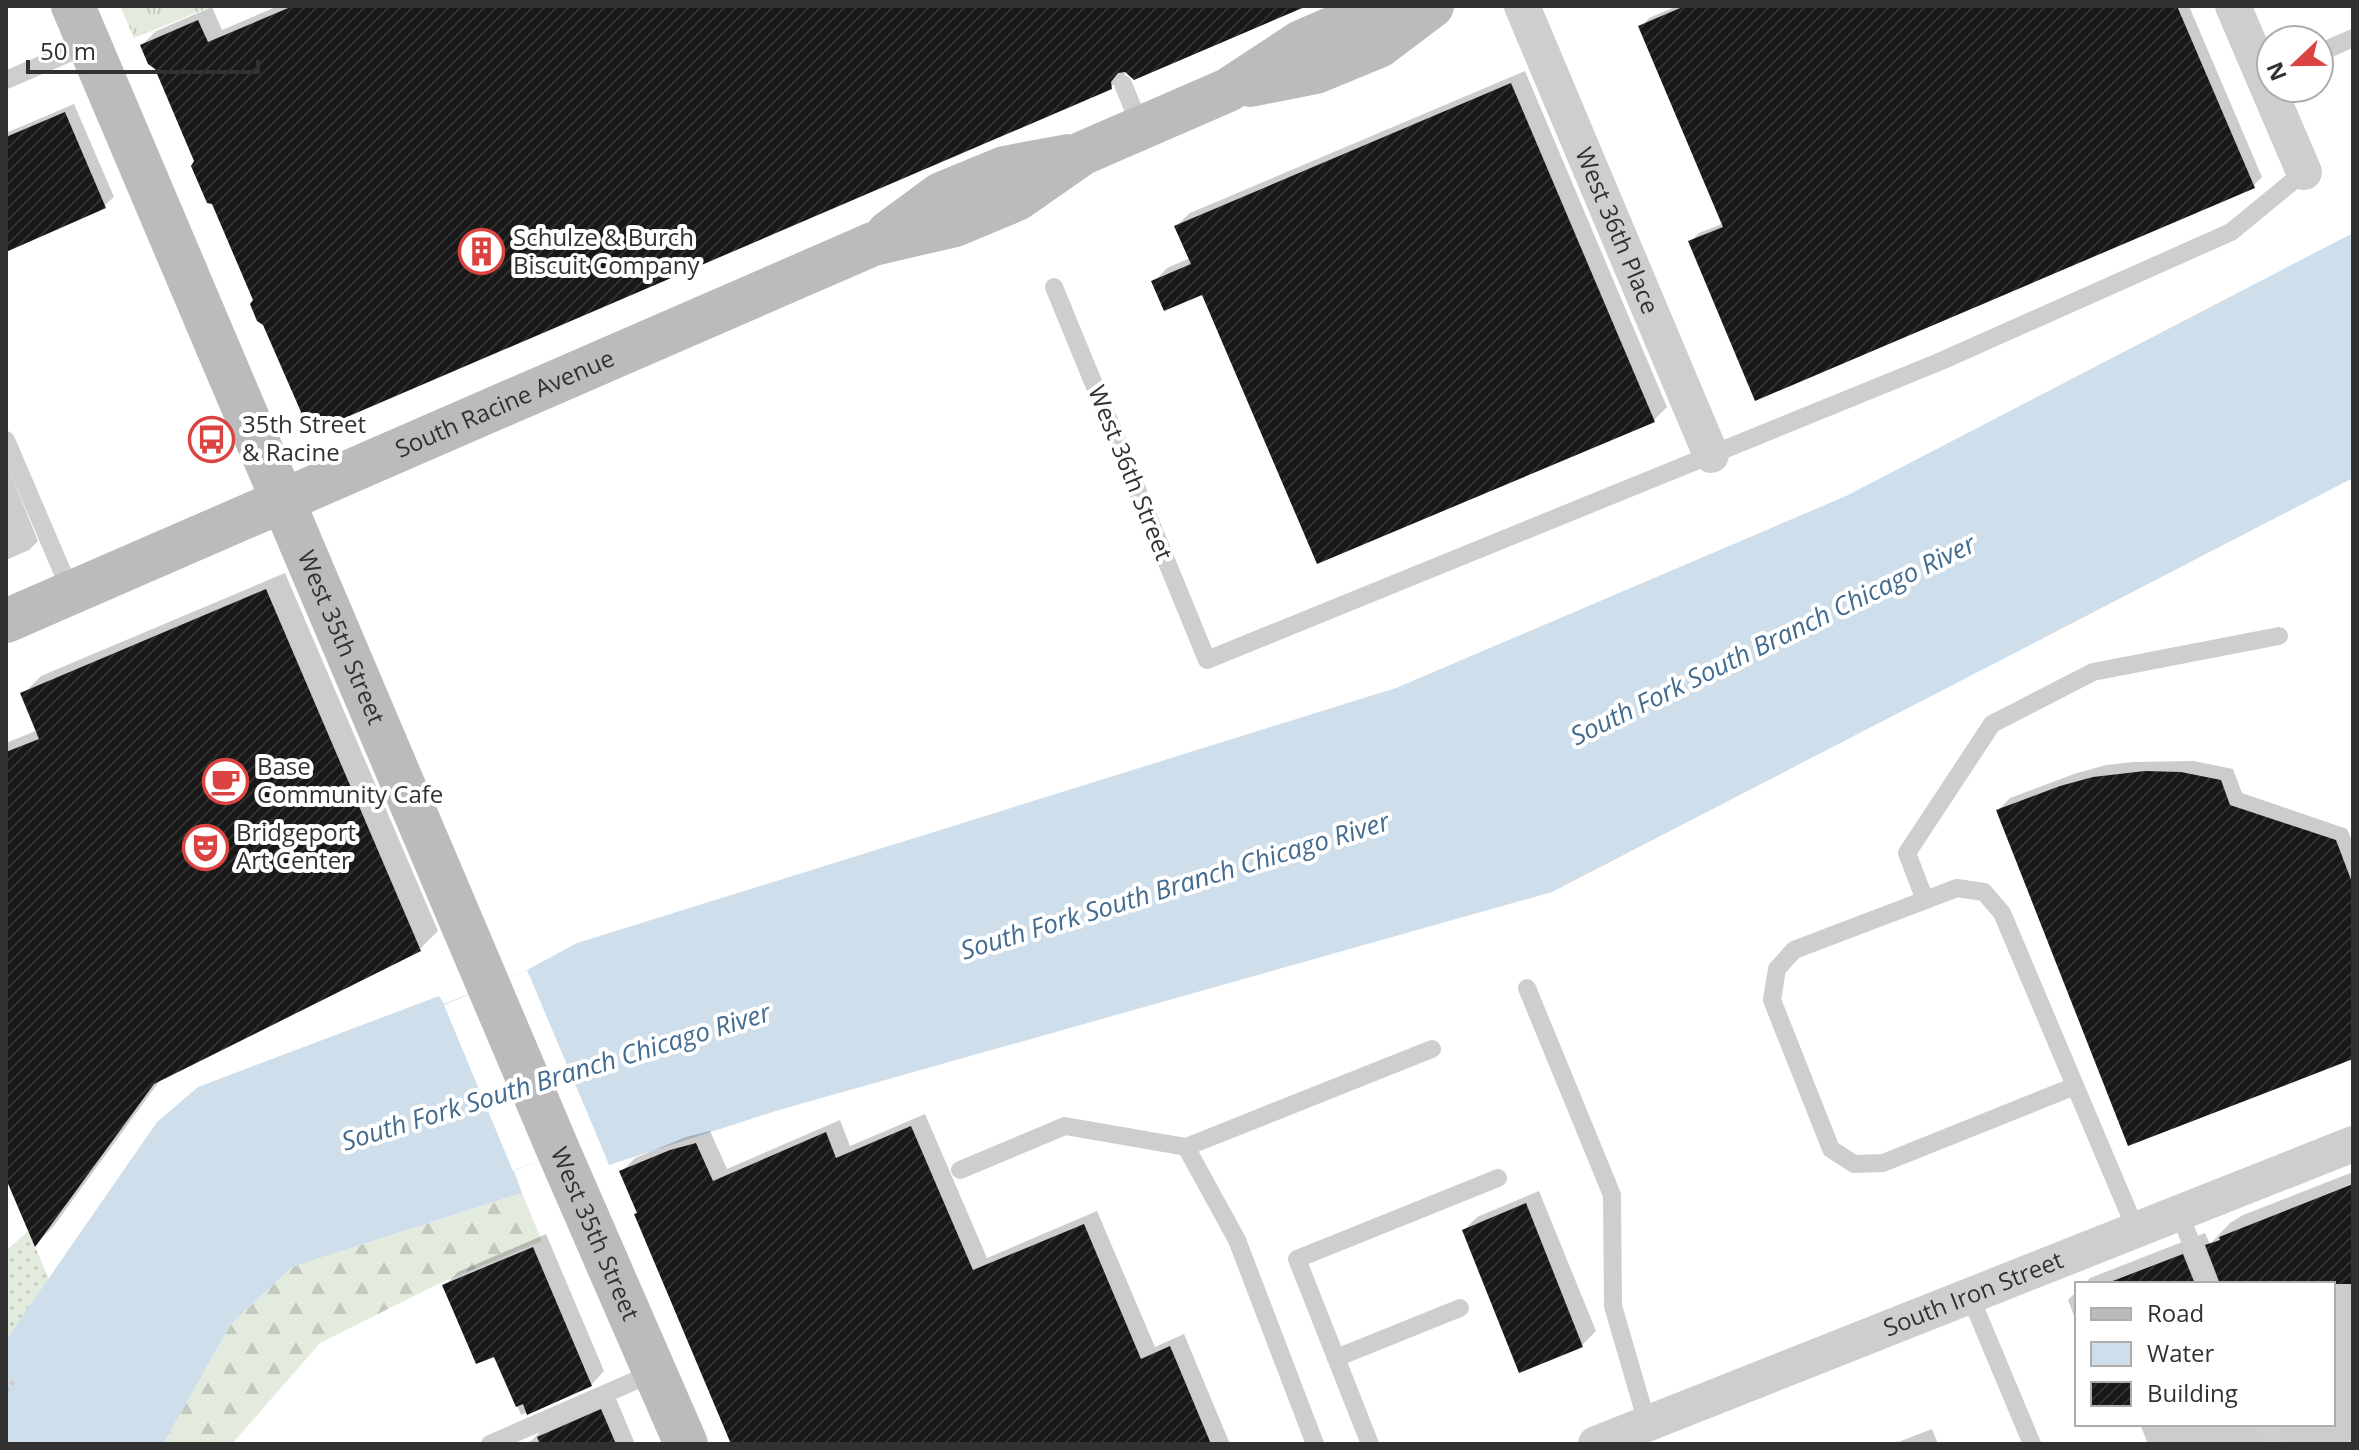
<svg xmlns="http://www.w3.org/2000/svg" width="2359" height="1450" viewBox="0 0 2359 1450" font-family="'Open Sans',sans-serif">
  <defs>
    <pattern id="grass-tufts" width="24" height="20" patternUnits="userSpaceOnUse" patternTransform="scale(2)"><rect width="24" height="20" fill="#e3eade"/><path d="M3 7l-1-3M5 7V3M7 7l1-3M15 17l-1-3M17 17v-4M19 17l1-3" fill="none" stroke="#c3c9bf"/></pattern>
    <pattern id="forest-firs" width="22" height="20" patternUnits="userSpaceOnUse" patternTransform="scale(2)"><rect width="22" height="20" fill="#e3eade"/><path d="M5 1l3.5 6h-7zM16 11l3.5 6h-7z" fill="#c3c9bf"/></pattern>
    <pattern id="park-dots" width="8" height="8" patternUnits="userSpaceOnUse" patternTransform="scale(2)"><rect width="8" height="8" fill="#e3eade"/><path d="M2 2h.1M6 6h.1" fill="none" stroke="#c3c9bf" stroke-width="1.8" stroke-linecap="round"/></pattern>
    <pattern id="building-hatch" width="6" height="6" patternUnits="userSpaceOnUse" patternTransform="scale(2)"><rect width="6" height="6" fill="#181818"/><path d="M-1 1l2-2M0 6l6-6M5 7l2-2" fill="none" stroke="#313131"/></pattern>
  </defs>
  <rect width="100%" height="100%" fill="#fff"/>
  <!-- grass -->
  <path fill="url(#grass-tufts)" d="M120 6H213L134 38Z"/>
  <!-- forest -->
  <path fill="url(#forest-firs)" d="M522 1193 542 1241 438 1284 320 1343 232 1444H163L231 1324 292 1267Z"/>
  <!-- park -->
  <path fill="url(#park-dots)" d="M28 1231 49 1279 6 1340V1251Z"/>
  <!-- water -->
  <path fill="#cfdeeb" d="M2353 233V478L1552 892 779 1110 609 1165 597 1136 514 1171 522 1193 292 1267 231 1324 163 1444H6V1340L157 1122 198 1087 439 996 444 1004 527 970 577 943 1396 688 1846 496Z"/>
  <!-- pier -->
  <path fill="#fff" d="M527 970 597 1136 513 1171 444 1005Z"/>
  <!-- shadow -->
  <g fill="#0003">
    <path d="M278 6H1302L1124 69 1125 74 1111 87 303 412 157 68 142 45 156 31 212 7 222 30Z"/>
    <path d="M1677 6H2189L2262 177 2253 186 1690 242 1699 233 1724 223 1641 27 1649 18Z"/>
    <path d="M1525 71 1667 407 1654 420 1203 292 1154 282 1167 268 1190 258 1176 226 1190 213Z"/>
    <path d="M74 104 114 197 104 206 6 249V133Z"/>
    <path d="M6 462 38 541 29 550 6 560Z"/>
    <path d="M285 573 438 931 420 949 161 1079 53 1227 36 1244 6 1174V743L38 730 23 694 41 676Z"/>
    <path d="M2194 761 2233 769 2242 793 2347 829 2353 843V1056L1998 810 2010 798 2074 774 2106 765 2133 762Z"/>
    <path d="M925 1114 987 1258 1097 1211 1155 1347 1184 1334 1230 1444H733L621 1172 635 1158 686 1137 710 1131 727 1169 840 1120 850 1146Z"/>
    <path d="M2353 1172V1444H2148L2140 1424H2333V1284H2084L2090 1278 2205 1233 2210 1244 2230 1223 2243 1215Z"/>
    <path d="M1539 1191 1596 1331 1582 1345 1520 1370 1464 1230 1477 1217Z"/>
    <path d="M546 1234 604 1371 591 1385 521 1415 495 1354 445 1285 458 1272Z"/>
    <path d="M2077 1291V1321H2076L2068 1300Z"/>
    <path d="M615 1396 635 1444H524L531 1441 545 1427Z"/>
    <path d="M1932 1429 1938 1444H1893Z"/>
  </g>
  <!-- building -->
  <g fill="url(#building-hatch)">
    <path d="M293 6H1307L1134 80 1125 72 1118 73 1111 82 1112 89 305 435 299 419 301 412 263 325 257 321 250 304 253 300 212 204 207 203 191 166 194 161 155 69 148 64 140 45 198 20 208 42Z"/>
    <path d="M1685 6H2177L2255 188 1755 401 1688 241 1723 227 1638 26Z"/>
    <path d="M1511 83 1655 422 1317 564 1202 295 1164 311 1151 281 1191 264 1174 226Z"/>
    <path d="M65 112 106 208 6 252V137Z"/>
    <path d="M266 589 421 951 154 1084 35 1247 6 1179V752L39 739 20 693Z"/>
    <path d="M2145 771 2181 772 2221 780 2230 805 2336 840 2353 885V1059L2128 1146 1996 810 2060 786 2093 777Z"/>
    <path d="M911 1126 973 1270 1084 1224 1141 1359 1170 1346 1211 1444H731L634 1214 637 1213 619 1171 670 1150 696 1143 713 1181 826 1132 836 1158Z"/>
    <path d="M2353 1184V1284H2220L2205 1245 2220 1240 2219 1237Z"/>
    <path d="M1526 1203 1583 1347 1519 1373 1462 1230Z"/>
    <path d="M533 1247 592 1386 527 1415 523 1404 516 1407 494 1357 476 1364 442 1285Z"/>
    <path d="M2183 1254 2195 1284H2111L2110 1282Z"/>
    <path d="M601 1409 616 1444H540L537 1437Z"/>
  </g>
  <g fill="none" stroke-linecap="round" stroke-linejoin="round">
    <!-- path -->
    <path stroke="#cbcbcb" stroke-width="5" stroke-dasharray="4 4" stroke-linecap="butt" d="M6 1391 14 1380"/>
    <!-- lane -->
    <g stroke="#cecece" stroke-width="18">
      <path d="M2319 53 2353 38"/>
      <path d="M6 80 90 44"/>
      <path d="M1123 84 1141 128"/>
      <path d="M1054 287 1207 660 1939 362 2231 232 2304 172"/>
      <path d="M6 440 71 592"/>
      <path d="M1925 900 1907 853 1992 724 2093 672 2279 636"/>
      <path d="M1527 988 1612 1195 1613 1306 1647 1423"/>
      <path d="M2075 1086 1883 1163 1854 1164 1831 1149 1772 1000 1777 969 1794 950 1957 888 1984 892 2002 913 2136 1230"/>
      <path d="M1186 1147 1432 1049"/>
      <path d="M960 1170 1065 1126 1186 1147 1237 1240 1315 1444"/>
      <path d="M2179 1213 2208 1284"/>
      <path d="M1970 1296 2032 1444"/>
      <path d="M1336 1358 1460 1308"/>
      <path d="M2266 1424 2274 1444"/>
      <path d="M490 1444 655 1372"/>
      <path d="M1370 1444 1297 1259 1498 1178"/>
    </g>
    <!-- street -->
    <g stroke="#cecece" stroke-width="36">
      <path id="s1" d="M1522 6 1711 455"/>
      <path d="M2233 6 2304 172"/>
      <path id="s2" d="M1596 1444 2353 1144"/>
    </g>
    <!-- secondary -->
    <g stroke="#bbb" stroke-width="44">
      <path id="s3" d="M73 6 559 1152 686 1444"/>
      <path d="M1250 85 1316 72 1379 46 1432 6"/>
      <path d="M888 233 941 194 1004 168 1068 156"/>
      <path id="s4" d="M6 621 873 244 955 225 1017 199 1083 153 1228 90 1301 42 1366 14 1400 6"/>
    </g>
  </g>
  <!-- icons -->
  <defs>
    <symbol id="building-ring" viewBox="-11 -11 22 22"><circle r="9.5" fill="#fff" stroke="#db4341" stroke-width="1.5"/><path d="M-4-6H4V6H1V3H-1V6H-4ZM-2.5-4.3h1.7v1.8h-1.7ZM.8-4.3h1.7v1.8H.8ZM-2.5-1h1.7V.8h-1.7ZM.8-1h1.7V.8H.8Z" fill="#db4341"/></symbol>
    <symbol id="bus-ring" viewBox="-11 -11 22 22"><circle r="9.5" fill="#fff" stroke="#db4341" stroke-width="1.5"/><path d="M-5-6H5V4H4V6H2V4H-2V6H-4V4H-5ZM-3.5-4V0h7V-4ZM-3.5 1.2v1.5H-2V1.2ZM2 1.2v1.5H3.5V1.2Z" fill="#db4341"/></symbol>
    <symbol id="cafe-ring" viewBox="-11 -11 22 22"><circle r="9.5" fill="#fff" stroke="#db4341" stroke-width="1.5"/><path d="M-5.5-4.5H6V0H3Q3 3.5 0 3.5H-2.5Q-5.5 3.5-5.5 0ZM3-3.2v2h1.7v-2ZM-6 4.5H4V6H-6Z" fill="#db4341"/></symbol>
    <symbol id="theatre-ring" viewBox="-11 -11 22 22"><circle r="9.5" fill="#fff" stroke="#db4341" stroke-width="1.5"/><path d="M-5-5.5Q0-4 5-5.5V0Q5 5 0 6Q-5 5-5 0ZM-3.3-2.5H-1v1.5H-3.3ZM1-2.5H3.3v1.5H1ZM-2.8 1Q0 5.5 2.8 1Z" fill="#db4341"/></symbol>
  </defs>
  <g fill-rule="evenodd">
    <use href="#building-ring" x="456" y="226" width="51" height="51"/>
    <use href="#bus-ring" x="186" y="414" width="51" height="51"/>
    <use href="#cafe-ring" x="200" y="756" width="51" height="51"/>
    <use href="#theatre-ring" x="180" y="822" width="51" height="51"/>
  </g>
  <g text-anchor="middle" stroke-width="8" stroke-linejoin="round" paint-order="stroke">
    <!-- street labels -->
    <g font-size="24" fill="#313131" stroke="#fff">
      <text dy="8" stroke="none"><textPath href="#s1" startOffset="244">West 36th Place</textPath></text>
      <text dy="8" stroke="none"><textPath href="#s4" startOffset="544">South Racine Avenue</textPath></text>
      <text transform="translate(1130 473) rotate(68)" y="8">West 36th Street</text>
      <text dy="8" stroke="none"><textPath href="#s3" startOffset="686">West 35th Street</textPath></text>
      <text dy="8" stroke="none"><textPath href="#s3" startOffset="1334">West 35th Street</textPath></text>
      <text dy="8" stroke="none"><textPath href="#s2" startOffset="406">South Iron Street</textPath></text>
    </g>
    <!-- poi labels -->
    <g font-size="24" fill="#313131" stroke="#fff" text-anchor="start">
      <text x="513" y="246">Schulze &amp; Burch<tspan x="513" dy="28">Biscuit Company</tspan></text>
      <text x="242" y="433">35th Street<tspan x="242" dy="28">&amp; Racine</tspan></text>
      <text x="257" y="775">Base<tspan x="257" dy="28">Community Cafe</tspan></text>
      <text x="236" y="841">Bridgeport<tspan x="236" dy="28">Art Center</tspan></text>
    </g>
    <!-- water labels -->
    <g font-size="26" font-style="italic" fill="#436b8f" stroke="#fff">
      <text transform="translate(1773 640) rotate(-26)" y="9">South Fork South Branch Chicago River</text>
      <text transform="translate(1175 886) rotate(-17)" y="9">South Fork South Branch Chicago River</text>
      <text transform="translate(556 1077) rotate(-17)" y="9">South Fork South Branch Chicago River</text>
    </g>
  </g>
  <!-- border -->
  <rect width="2359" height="1450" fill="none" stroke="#313131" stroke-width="16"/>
  <!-- legend -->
  <rect x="2075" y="1282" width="260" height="144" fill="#ffffff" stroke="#adadad" stroke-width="2"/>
  <rect x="2091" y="1308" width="40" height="12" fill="#bbbbbb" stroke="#adadad" stroke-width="2"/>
  <text x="2147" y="1322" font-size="24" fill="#313131">Road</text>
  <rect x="2091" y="1342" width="40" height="24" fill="#cfdeeb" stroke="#adadad" stroke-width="2"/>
  <text x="2147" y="1362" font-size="24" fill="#313131">Water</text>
  <rect x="2091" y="1382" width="40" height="24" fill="url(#building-hatch)" stroke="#adadad" stroke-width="2"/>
  <text x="2147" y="1402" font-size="24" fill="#313131">Building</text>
  <!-- north arrow -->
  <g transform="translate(2295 64) rotate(248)"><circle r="38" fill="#ffffff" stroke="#adadad" stroke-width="2"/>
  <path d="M0-6L14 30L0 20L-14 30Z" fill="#db4341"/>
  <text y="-12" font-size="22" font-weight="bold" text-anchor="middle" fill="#313131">N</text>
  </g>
  <!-- scale -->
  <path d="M28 60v12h230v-12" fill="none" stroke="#313131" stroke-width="4"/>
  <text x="40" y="60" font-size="24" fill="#313131" stroke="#ffffff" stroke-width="6" paint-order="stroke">50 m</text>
</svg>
